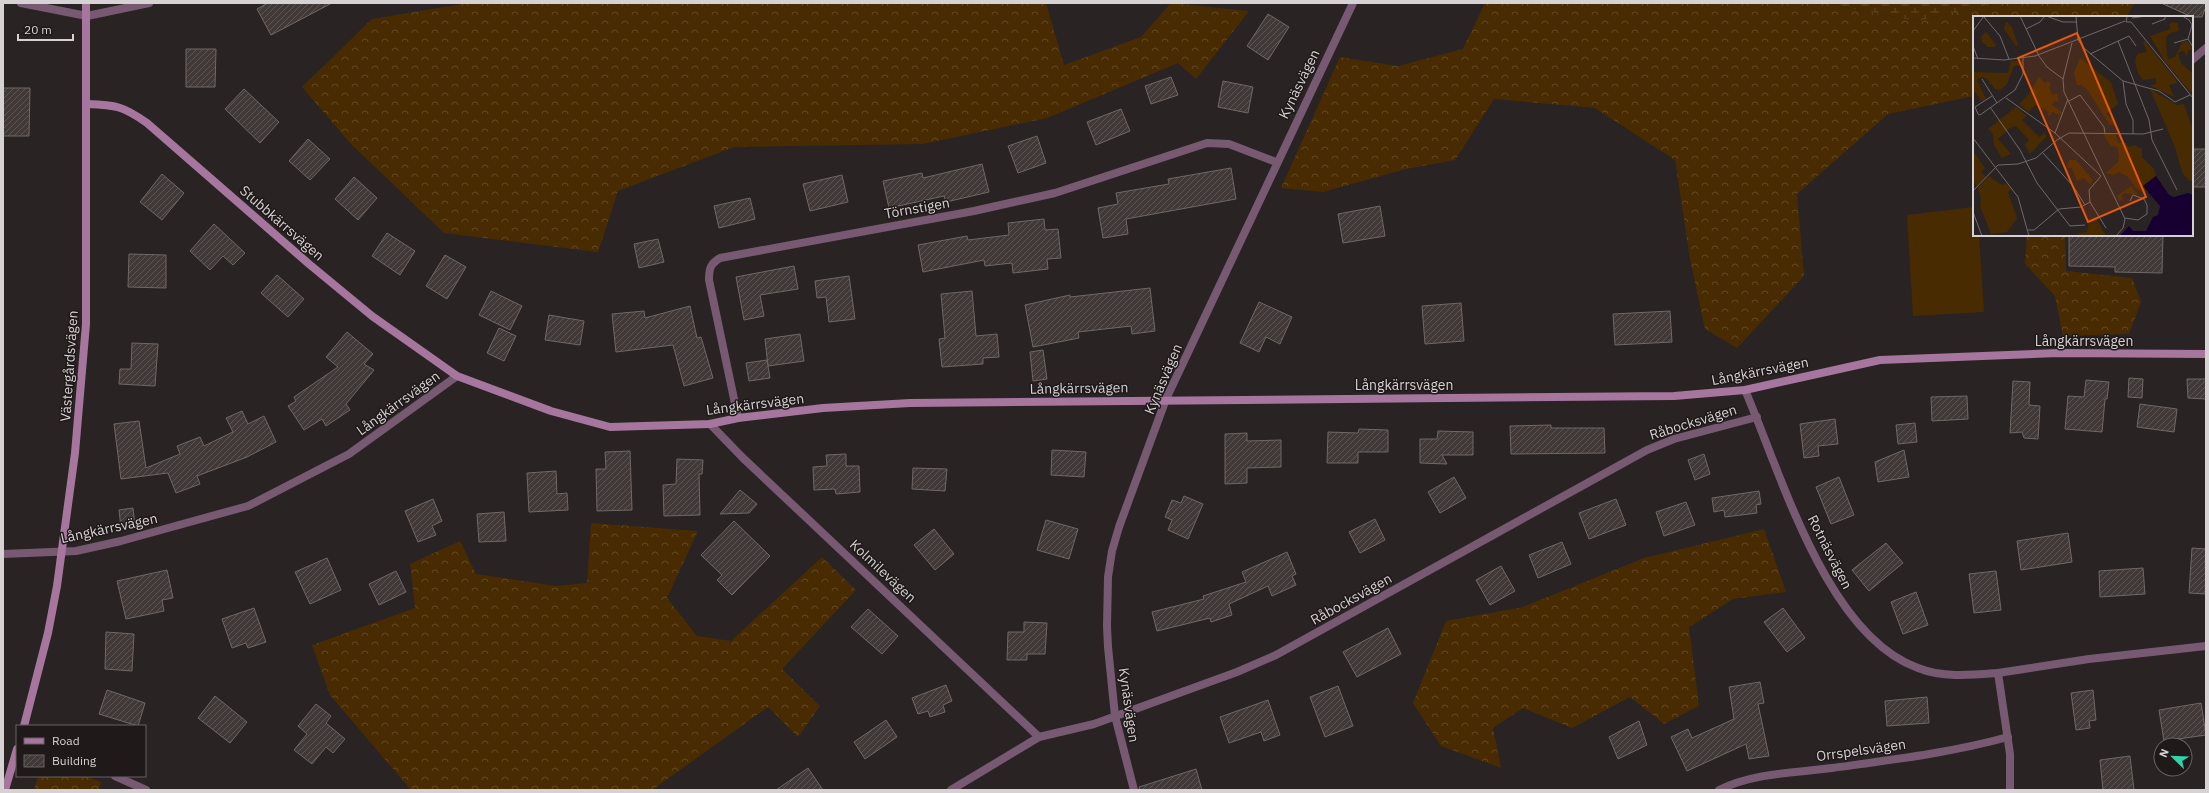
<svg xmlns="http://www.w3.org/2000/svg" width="2209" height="793" viewBox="0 0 2209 793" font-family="'IBM Plex Sans',sans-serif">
  <defs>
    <pattern id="forest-crowns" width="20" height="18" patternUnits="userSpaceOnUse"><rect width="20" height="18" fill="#482b00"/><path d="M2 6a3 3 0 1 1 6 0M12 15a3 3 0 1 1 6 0" fill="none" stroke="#624924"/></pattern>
    <pattern id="wetland-marsh" width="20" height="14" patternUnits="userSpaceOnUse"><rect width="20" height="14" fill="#482b00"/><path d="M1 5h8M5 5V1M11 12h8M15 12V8" fill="none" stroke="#624924"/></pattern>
    <pattern id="building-hatch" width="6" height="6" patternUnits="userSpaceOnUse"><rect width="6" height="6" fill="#403937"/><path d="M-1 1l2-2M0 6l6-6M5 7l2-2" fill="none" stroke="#5b5553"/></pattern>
  </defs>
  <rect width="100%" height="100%" fill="#292324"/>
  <!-- grass -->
  <path fill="#482b00" d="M1974 207V235H1979L1984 312 1913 316 1907 215Z"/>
  <!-- forest -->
  <g fill="url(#forest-crowns)">
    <path d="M468 3H1046L1064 65 1141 37 1171 3 1249 11 1196 79 1178 63 1047 118 923 144 734 147 618 191 598 252 444 233 350 143 302 87 372 19Z"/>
    <path d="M1485 3H1824L1917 21 1996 3H2135L2126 17H1974V96L1888 114 1797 194 1804 276 1737 348 1705 329 1690 259 1675 160 1595 108 1494 99 1455 160 1406 169 1323 192 1281 188 1340 57 1398 66 1463 49Z"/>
    <path d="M2027 235H2065L2066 271 2132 278 2141 302 2129 334 2063 336 2055 296 2025 264Z"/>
    <path d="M591 523 698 531 667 598 697 636 731 641 822 557 856 590 782 669 820 706 798 737 768 707 652 790H411L330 695 312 645 415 608 410 564 460 541 476 574 556 586 587 583Z"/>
    <path d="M1764 529 1786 592 1733 599 1689 627 1699 706 1664 724 1630 697 1572 728 1523 708 1493 728 1501 768 1441 746 1413 703 1446 621 1523 607 1644 558Z"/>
    <path d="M38 776H86L101 782 99 790H34Z"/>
  </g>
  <!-- wetland -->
  <path fill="url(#wetland-marsh)" d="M1824 3H1996L1917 21Z"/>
  <!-- building -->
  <g fill="url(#building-hatch)" stroke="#6f6866">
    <path d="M268 3H332L271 35 257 9Z"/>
    <path d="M2161 3H2206V7L2202 17H2192Z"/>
    <path d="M1268 14 1289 27 1268 60 1247 46Z"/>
    <path d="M186 49H216L215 87H186Z"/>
    <path d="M1171 77 1178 95 1151 104 1145 86Z"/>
    <path d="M1223 81 1253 87 1248 113 1218 107Z"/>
    <path d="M3 88H30L29 136H3Z"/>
    <path d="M244 89 279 122 260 143 225 109Z"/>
    <path d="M1121 109 1130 131 1096 145 1087 122Z"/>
    <path d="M1037 136 1046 163 1018 173 1008 146Z"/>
    <path d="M308 139 330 159 310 180 289 161Z"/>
    <rect x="2192" y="149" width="14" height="38"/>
    <path d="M982 164 989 192 946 202 944 196 889 208 883 181 922 173 923 178Z"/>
    <path d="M1231 168 1236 199 1126 219 1128 234 1103 238 1098 208 1118 204 1116 193 1169 184 1168 179Z"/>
    <path d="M162 174 184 193 162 220 140 202Z"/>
    <path d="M842 175 848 202 810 211 803 184Z"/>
    <path d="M354 177 377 198 358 220 335 199Z"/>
    <path d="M750 198 755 219 719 228 714 206Z"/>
    <path d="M1380 206 1385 236 1343 243 1338 214Z"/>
    <path d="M1044 219 1045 230 1058 229 1061 258 1047 259 1048 269 1013 273 1012 263 985 266 984 260 923 272 918 245 967 236 968 240 1009 235 1008 223Z"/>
    <path d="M214 224 245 253 233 265 223 256 210 270 190 251Z"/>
    <path d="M387 233 415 251 400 275 372 256Z"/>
    <path d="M2069 235H2163L2162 273 2115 272V267L2069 266Z"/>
    <path d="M658 239 664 262 639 268 634 244Z"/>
    <path d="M129 254 166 255V288L128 287Z"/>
    <path d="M445 255 466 267 447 299 426 286Z"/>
    <path d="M794 266 798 289 760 295 764 316 744 320 736 277Z"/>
    <path d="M277 275 304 299 288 317 261 293Z"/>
    <path d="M849 276 855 319 829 322 826 297 817 298 815 281Z"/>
    <path d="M1150 288 1155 331 1132 334 1131 326 1078 332 1079 338 1033 347 1025 305 1070 295V297Z"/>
    <path d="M491 291 522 306 510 330 479 315Z"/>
    <path d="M972 291 976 336 997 334 999 357 983 358V364L942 367 939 339 945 338 941 294Z"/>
    <path d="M1259 302 1292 317 1280 344 1266 337 1259 352 1240 343Z"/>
    <path d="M1461 303 1464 341 1425 344 1422 306Z"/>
    <path d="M690 306 697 338 701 337 713 378 684 386 673 345 616 352 612 314 644 311 645 318Z"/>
    <path d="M1670 311 1672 342 1615 345 1613 314Z"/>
    <path d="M549 315 584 321 580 345 545 340Z"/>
    <path d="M499 328 516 336 504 361 487 353Z"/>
    <path d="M347 332 373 354 364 364 374 370 346 404 350 410 326 426 322 419 304 430 288 406 296 401 294 397 338 367 326 357Z"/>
    <path d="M800 334 804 361 768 366 765 339Z"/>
    <path d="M132 343 158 344 155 386 119 384 120 369H131Z"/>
    <path d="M1043 350 1047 379 1033 381 1030 352Z"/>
    <path d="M767 360 770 378 749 381 746 363Z"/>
    <path d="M2129 378 2143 379 2142 398 2128 397Z"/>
    <path d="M2187 379H2206V399L2188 398Z"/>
    <path d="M2086 380 2109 382 2107 399H2105L2102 432 2065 429 2068 396 2084 397Z"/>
    <path d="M2013 381 2030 382 2029 405 2040 406 2038 439 2024 438 2022 432 2010 433Z"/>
    <path d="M1967 396 1968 419 1932 421 1931 397Z"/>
    <path d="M2140 404 2177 409 2174 432 2137 427Z"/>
    <path d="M242 411 248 424 264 416 276 442 247 457 197 476 200 484 176 493 168 473 121 479 114 424 139 421 146 468 180 454 177 446 200 437 204 446 233 432 226 418Z"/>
    <path d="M1835 419 1838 444 1818 446 1819 456 1804 458 1800 424Z"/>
    <path d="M1915 423 1917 442 1898 444 1896 425Z"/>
    <path d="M1551 425V428H1604L1605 453 1511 454 1510 426Z"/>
    <path d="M1359 429 1388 430V452H1358V463H1327L1328 432 1358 433Z"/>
    <path d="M1438 431 1473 432V455H1442L1447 464 1420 463V439H1437Z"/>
    <path d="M1247 433V441L1281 440V467L1247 468V483L1225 484V434Z"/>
    <path d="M1052 450 1086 452 1084 477 1051 475Z"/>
    <path d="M1904 450 1909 477 1878 482 1875 462Z"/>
    <path d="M630 451 632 510 597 511 596 469H606L605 452Z"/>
    <path d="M846 454V466H859L860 492 836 494 835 489 814 490 813 467 827 466 826 455Z"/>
    <path d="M1704 454 1710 474 1695 480 1688 460Z"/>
    <path d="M677 459 703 460 702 474H699L700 515 664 516 663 485 676 484Z"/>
    <path d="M913 468 947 469 945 491 912 489Z"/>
    <path d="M556 471 557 494 567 493 568 510 529 512 527 473Z"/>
    <path d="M1454 477 1466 498 1440 513 1428 492Z"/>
    <path d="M1839 477 1854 515 1831 524 1816 487Z"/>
    <path d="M740 490 757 504 749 513 720 514Z"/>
    <path d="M1759 491 1761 504 1756 505 1757 513 1725 517 1724 510 1714 512 1712 498Z"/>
    <path d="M1184 496 1203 504 1188 539 1168 530 1172 520 1165 517 1172 500 1181 503Z"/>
    <path d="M433 499 442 521 432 526 436 535 418 542 405 511Z"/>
    <path d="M1616 499 1626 525 1589 539 1579 513Z"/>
    <path d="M1686 502 1695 525 1664 536 1656 512Z"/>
    <path d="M133 508 135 526 121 528 119 510Z"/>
    <path d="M504 512 506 541 479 542 477 514Z"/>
    <path d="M1375 519 1385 540 1360 553 1349 532Z"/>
    <path d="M1046 520 1078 529 1069 559 1037 550Z"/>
    <path d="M734 521 770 556 732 595 717 580 722 575 701 555Z"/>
    <path d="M934 529 954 554 935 570 914 545Z"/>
    <path d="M2068 533 2072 562 2021 570 2017 541Z"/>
    <path d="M1562 542 1571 564 1538 578 1529 555Z"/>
    <path d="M1886 543 1903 563 1869 591 1852 570Z"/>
    <path d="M2192 548 2206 549V594L2189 593Z"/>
    <path d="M1287 552 1296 574 1292 576 1296 585 1272 596 1268 586 1229 604 1232 615 1211 622 1210 618 1157 631 1152 612 1204 599 1203 596 1246 582 1242 572Z"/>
    <path d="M327 558 341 590 310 604 295 572Z"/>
    <path d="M1501 566 1515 591 1490 605 1476 580Z"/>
    <path d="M2143 568 2145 594 2100 597 2099 571Z"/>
    <path d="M167 570 173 598 162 600 164 611 126 619 117 581Z"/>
    <path d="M396 571 406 592 379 605 369 584Z"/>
    <path d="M1996 571 2001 610 1974 613 1969 574Z"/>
    <path d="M1916 592 1928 625 1903 634 1891 602Z"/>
    <path d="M254 608 266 642 248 648 246 643 232 648 222 619Z"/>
    <path d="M1783 608 1805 638 1787 652 1764 622Z"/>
    <path d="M868 609 898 636 882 654 851 627Z"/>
    <path d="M1024 622 1047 623 1045 654H1027V660H1007L1008 632H1024Z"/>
    <path d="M1388 628 1401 654 1357 677 1343 652Z"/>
    <path d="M106 632 134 634 132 671 105 669Z"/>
    <path d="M1760 682 1764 703 1758 704 1769 756 1749 759 1746 744 1687 771 1671 737 1688 729 1692 738 1734 719 1729 687Z"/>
    <path d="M946 685 952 701 943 705 945 712 930 717 928 711 918 714 912 698Z"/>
    <path d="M1338 686 1353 726 1325 737 1310 697Z"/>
    <path d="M107 690 145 703 138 726 99 714Z"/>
    <path d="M2093 690 2096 720 2089 721 2090 728 2076 730 2071 693Z"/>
    <path d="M215 696 247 722 230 743 198 718Z"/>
    <path d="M1927 697 1929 723 1887 726 1885 701Z"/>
    <path d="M1268 700 1280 735 1264 741 1261 732 1229 743 1220 717Z"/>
    <path d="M2201 703 2206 735 2164 741 2159 710Z"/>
    <path d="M316 704 331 716 326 723 345 739 333 753 326 747 312 764 294 750 307 734 298 726Z"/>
    <path d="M886 720 897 737 865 759 854 742Z"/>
    <path d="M1639 721 1647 745 1618 759 1609 737Z"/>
    <path d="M2130 756 2134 790H2103L2100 760Z"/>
    <path d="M808 768 823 790H776Z"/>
    <path d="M1196 769 1202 790H1140L1139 787Z"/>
  </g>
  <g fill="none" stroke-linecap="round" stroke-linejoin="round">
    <!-- street -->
    <g stroke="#775972" stroke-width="8">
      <path d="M21 3 87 16 149 3"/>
      <path d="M2192 60 2206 48"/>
      <path d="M1745 390C1781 473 1826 635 1918 668 1943 678 1972 675 1998 673L2010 754V790"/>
      <path d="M738 418 709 280C709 269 710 264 720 258L974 211 1055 193 1207 143 1229 144 1276 162"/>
      <path d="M710 424 743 458 1039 737"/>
      <path d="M3 554 76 551 121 541 248 506 349 454 457 376"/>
      <path d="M1998 673 2089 659 2206 646"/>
      <path d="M115 776 146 790"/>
      <path d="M951 790 1039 737 1094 724 1237 672 1276 655 1647 450 1674 439 1757 417"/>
      <path d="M1134 790 1115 716 1108 647 1107 626 1108 577 1112 551 1119 527 1166 399 1353 3"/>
      <path d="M1719 790C1753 773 1794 773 1832 768 1890 760 1950 753 2008 737"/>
    </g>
    <!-- secondary -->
    <g stroke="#a6769e" stroke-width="8">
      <path d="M87 104C116 105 123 106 147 123L309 264 372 316 457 376 551 411 610 427 710 424 738 418 823 408 910 403 1674 396 1745 390 1880 360 2058 353 2206 354"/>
      <path d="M24 726 48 633 57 586 75 453 86 324V3"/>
      <path d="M5 790 17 749"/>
    </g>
  </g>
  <g text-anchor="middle" stroke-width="3" stroke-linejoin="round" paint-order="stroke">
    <!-- street labels -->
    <g font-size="14" fill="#d6d1d2" stroke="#1f191a">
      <text transform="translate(1299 84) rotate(-64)" y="5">Kynäsvägen</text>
      <text transform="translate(917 208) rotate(-10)" y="5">Törnstigen</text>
      <text transform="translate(282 223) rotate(41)" y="5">Stubbkärrsvägen</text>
      <text x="2084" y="346">Långkärrsvägen</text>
      <text transform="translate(69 366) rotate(-86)" y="5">Västergårdsvägen</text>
      <text transform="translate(1760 371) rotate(-11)" y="5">Långkärrsvägen</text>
      <text transform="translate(1163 379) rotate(-67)" y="5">Kynäsvägen</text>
      <text x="1404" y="390">Långkärrsvägen</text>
      <text transform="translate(1079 388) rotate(-1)" y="5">Långkärrsvägen</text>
      <text transform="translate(398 403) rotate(-36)" y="5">Långkärrsvägen</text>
      <text transform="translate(755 404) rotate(-7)" y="5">Långkärrsvägen</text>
      <text transform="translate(1693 422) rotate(-17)" y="5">Råbocksvägen</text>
      <text transform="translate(109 528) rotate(-12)" y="5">Långkärrsvägen</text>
      <text transform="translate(1830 552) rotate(63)" y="5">Rotnäsvägen</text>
      <text transform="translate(883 571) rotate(43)" y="5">Kolmilevägen</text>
      <text transform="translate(1351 599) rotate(-29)" y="5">Råbocksvägen</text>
      <text transform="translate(1129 705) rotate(82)" y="5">Kynäsvägen</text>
      <text transform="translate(1861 750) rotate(-8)" y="5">Orrspelsvägen</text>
    </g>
  </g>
  <!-- overview -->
  <g transform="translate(1973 16)">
    <rect width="220" height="220" fill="#292324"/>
    <path d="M33 5 39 11 45 29 43 30 31 13ZM200 6 205 7 206 15 198 17 193 21 194 40 196 43 202 41 209 26 214 25 218 30 220 33 215 35 214 40 210 35 205 37 208 47 220 58V75L217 76 193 47 177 20 197 13 196 8ZM13 16 23 29 21 31H15L9 26 8 21ZM172 25 202 63 204 67 196 69 201 81 176 69 183 68V62L170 64 165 57 162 45 164 38 174 36 170 27ZM107 42 138 66 145 88 133 98 140 104 142 110 136 108 116 76 109 69H104L101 57ZM49 44V49L41 50 34 68 27 74 22 73 14 63 9 61 4 64 13 83 8 85 0 73V45L1 56 35 57 38 45ZM66 61 72 67 75 65 78 68 76 71 79 79 84 77 86 86 81 85 79 89 89 96 87 99 79 96 77 100 74 99 76 96 63 89 55 96 46 88 55 79ZM177 73 204 89 211 88 220 114V166L215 164 209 156 202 131ZM43 91 54 100 49 104 66 121 71 117 74 120 57 138 52 129 56 124 43 110 38 111 25 123 38 138 29 142 21 129 20 118 15 113ZM130 118H142L146 127H153L155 131 162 129 169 133V141L160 145 170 170 178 176 164 174 155 161 146 156 140 159 133 157 145 146 146 139 144 131 138 130ZM0 135 12 152 8 156 13 161 4 170 0 165ZM96 144H103L120 164 116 168 111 162 105 165 103 163 99 152H94ZM16 160 29 169 33 167 39 173 35 176 44 202 34 216 18 218 7 190 8 183 5 172ZM158 170 165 179 152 177 149 179 150 184 146 185 144 180ZM123 202 133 220H105L106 217 114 216 116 206Z" fill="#482b00"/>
    <path d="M169 141 181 153 183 160 170 170 163 160 160 145Z" fill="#482b00"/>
    <path d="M183 160 196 179 201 181 215 177 220 179V220H147L156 210 160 215H173L180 201 185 199 187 190 170 170Z" fill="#170031"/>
    <path fill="none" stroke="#6e696a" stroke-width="1" d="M47 0 66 40 74 51 90 63M73 0 90 6H103M103 0 105 24 112 33 150 65 186 75 202 86 217 79M209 0 216 4 219 9 215 23 220 31M11 1 27 20 36 43M154 1 153 6H158L220 82M159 2 173 0M179 8 192 3V0M53 13 67 6 72 0M0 15 11 0M145 25 176 104 179 124 204 174M99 27 90 63 91 76 152 203 150 212 143 220M201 27 215 23M0 30 5 43M117 38 156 20 163 30M0 42 31 44 62 40 152 5M9 63 24 87M150 65 153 88 160 104V118M19 80 2 91 5 98 7 99 42 74 50 58V42M33 82 82 117 128 160M96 85 107 79 131 111 132 117M17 91 47 134 64 167 97 210 112 209M82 117 95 83M0 122 45 181 56 220M70 137 100 170 112 189M0 175 25 149 45 148 63 142 84 124 96 117 170 118 190 113M117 186 133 212M0 196 9 220M152 202 165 204 174 198V189L171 183 160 179 157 185M55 214H61L86 193 108 191 117 186 116 174 128 160"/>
    <path fill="#e8590c" fill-opacity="0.15" stroke="#e8590c" stroke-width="2" d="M104 17 173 181 115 206 45 42Z"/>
    <rect width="220" height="220" fill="none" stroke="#d6d1d2" stroke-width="2"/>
  </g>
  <!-- border -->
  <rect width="2209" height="793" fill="none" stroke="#d6d1d2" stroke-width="8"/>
  <!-- legend -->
  <rect x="16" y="725" width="130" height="52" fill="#1f191a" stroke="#686364"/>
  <rect x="24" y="738" width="20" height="6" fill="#a6769e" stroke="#686364"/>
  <text x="52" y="745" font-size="12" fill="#d6d1d2">Road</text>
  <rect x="24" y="755" width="20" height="12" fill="url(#building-hatch)" stroke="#686364"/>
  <text x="52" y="765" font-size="12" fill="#d6d1d2">Building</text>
  <!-- north arrow -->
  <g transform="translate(2173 757) rotate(293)"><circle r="19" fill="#1f191a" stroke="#686364"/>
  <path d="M0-3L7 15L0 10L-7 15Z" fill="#30d4aa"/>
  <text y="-6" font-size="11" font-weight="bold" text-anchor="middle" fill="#d6d1d2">N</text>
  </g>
  <!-- scale -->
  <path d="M18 34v6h55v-6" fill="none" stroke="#d6d1d2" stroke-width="2"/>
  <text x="24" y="34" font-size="12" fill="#d6d1d2" stroke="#1f191a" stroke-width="3" paint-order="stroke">20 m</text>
</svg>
